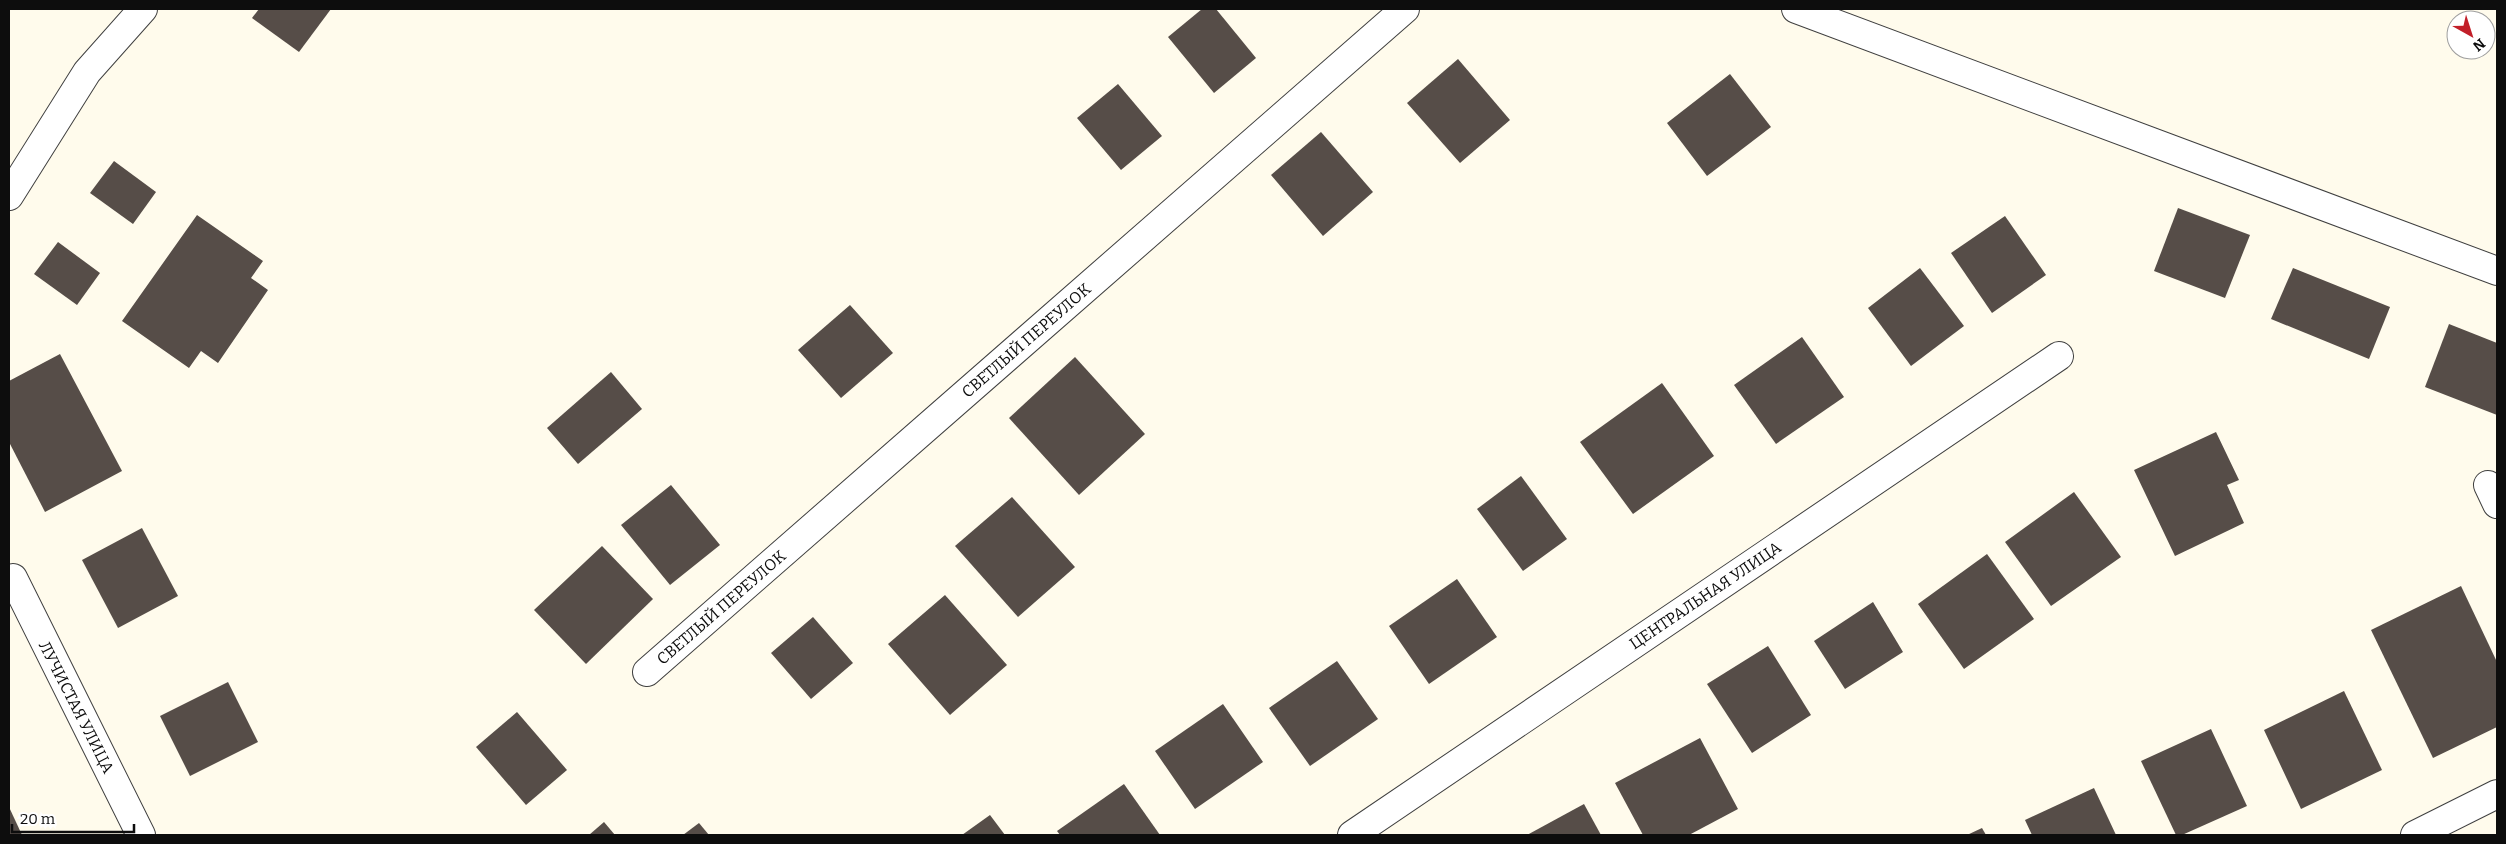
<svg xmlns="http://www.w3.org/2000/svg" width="2506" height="844" viewBox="0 0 2506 844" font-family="Bitter,serif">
  <rect width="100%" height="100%" fill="#fffbec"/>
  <!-- building -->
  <g fill="#564d48">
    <path d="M259 9H331L299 52 252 18Z"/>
    <path d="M1202 9H1216L1256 58 1214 93 1168 37Z"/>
    <path d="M1458 59 1510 120 1460 163 1407 103Z"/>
    <path d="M1730 74 1771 127 1707 176 1667 123Z"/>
    <path d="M1118 84 1162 136 1121 170 1077 118Z"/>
    <path d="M1321 132 1373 192 1323 236 1271 175Z"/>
    <path d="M114 161 156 192 133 224 90 193Z"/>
    <path d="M2178 208 2250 235 2225 298 2154 271Z"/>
    <path d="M197 215 263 261 251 278 268 290 218 363 201 351 189 368 122 321Z"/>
    <path d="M2005 216 2046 275 1992 313 1951 253Z"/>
    <path d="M58 242 100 273 77 305 34 274Z"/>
    <path d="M1920 268 1964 326 1911 366 1868 308Z"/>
    <path d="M2293 268 2390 307 2369 359 2271 319Z"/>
    <path d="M850 305 893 353 841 398 798 350Z"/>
    <path d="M2449 324 2497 343V415L2425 387Z"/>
    <path d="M1802 337 1844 397 1776 444 1734 385Z"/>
    <path d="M60 354 122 471 45 512 9 442V381Z"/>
    <path d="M1075 357 1145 434 1079 495 1009 418Z"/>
    <path d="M611 372 642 409 578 464 547 428Z"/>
    <path d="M1662 383 1714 456 1633 514 1580 442Z"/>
    <path d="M2216 432 2239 480 2227 485 2244 523 2175 556 2134 470Z"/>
    <path d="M1521 476 1567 539 1523 571 1477 509Z"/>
    <path d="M671 485 720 545 670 585 621 525Z"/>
    <path d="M2074 492 2121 557 2051 606 2005 542Z"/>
    <path d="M1012 497 1075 567 1018 617 955 546Z"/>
    <path d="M142 528 178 596 118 628 82 560Z"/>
    <path d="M602 546 653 599 586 664 534 610Z"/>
    <path d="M1987 554 2034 619 1964 669 1918 604Z"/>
    <path d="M1457 579 1497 637 1429 684 1389 626Z"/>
    <path d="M2461 586 2497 662V727L2433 758 2371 630Z"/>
    <path d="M945 595 1007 665 950 715 888 644Z"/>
    <path d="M1873 602 1903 652 1845 689 1814 641Z"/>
    <path d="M813 617 853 663 811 699 771 653Z"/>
    <path d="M1768 646 1811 715 1752 753 1707 684Z"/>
    <path d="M1337 661 1378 719 1310 766 1269 708Z"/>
    <path d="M228 682 258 742 190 776 160 716Z"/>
    <path d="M2344 691 2382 770 2301 809 2264 730Z"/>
    <path d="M1223 704 1263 762 1195 809 1155 751Z"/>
    <path d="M517 712 567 770 526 805 476 747Z"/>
    <path d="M2211 729 2247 806 2182 835H2176L2141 761Z"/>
    <path d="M1700 738 1738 809 1689 835H1643L1615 783Z"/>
    <path d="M1124 784 1160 835H1060L1057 831Z"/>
    <path d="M2094 788 2116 835H2032L2025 820Z"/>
    <path d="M1584 804 1601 835H1527Z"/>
    <path d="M9 807 22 835H9Z"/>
    <path d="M990 815 1005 835H962Z"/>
    <path d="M604 822 615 835H589Z"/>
    <path d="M699 823 709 835H683Z"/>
    <path d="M1982 828 1986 835H1967Z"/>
  </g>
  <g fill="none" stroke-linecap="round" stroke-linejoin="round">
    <defs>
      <g id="minor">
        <path d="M1796 9 2497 271"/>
        <path d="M9 196 87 72 143 9"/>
        <path d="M2488 485 2497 504"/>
        <path d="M13 578 141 835"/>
        <path d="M647 672 1405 9"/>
        <path d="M1352 835 2059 356"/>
        <path d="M2415 835 2497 794"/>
      </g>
    </defs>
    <!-- minor casing -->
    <use href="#minor" stroke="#404040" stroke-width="30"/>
    <!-- minor -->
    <use href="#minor" stroke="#fff" stroke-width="28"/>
  </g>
  <g text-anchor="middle" stroke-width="5" stroke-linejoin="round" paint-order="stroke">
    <!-- street labels -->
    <g font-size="16" fill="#0d0d0d" stroke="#fff">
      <text transform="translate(1026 340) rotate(-41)" y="6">СВЕТЛЫЙ ПЕРЕУЛОК</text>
      <text transform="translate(1705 595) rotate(-34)" y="6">ЦЕНТРАЛЬНАЯ УЛИЦА</text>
      <text transform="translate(721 607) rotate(-41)" y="6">СВЕТЛЫЙ ПЕРЕУЛОК</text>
      <text transform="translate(77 707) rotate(63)" y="6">ЛУЧИСТАЯ УЛИЦА</text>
    </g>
  </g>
  <!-- border -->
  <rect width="2506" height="844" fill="none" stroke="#0d0d0d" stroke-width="20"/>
  <!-- north arrow -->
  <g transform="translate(2471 35) rotate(141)"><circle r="24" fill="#ffffff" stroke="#9e9e9e"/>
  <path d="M0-4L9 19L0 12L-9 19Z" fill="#c21f29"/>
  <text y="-8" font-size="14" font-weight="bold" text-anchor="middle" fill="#0d0d0d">N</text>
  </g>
  <!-- scale -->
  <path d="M12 824v8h122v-8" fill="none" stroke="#0d0d0d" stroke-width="2.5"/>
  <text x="20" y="824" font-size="15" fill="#0d0d0d" stroke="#ffffff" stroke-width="4" paint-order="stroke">20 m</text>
</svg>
